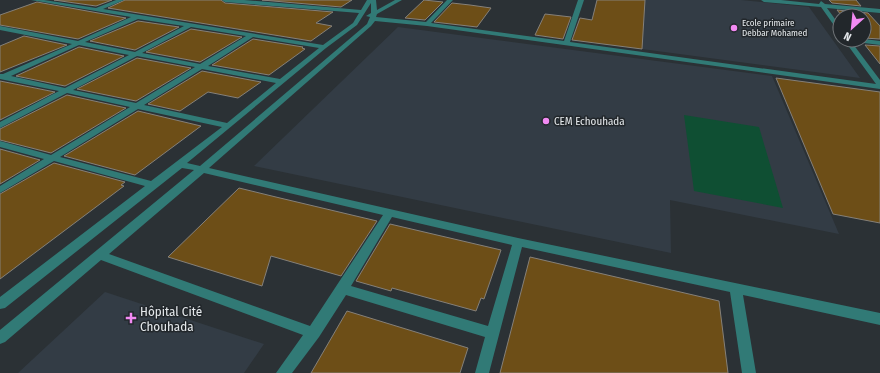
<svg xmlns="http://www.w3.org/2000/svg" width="880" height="373" viewBox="0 0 880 373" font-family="'Fira Sans Condensed',sans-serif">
  <rect width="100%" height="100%" fill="#2b3135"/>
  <!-- built -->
  <g fill="#333c45">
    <path d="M645 0H741L809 7 860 78 642 49Z"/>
    <path d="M398 27 772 76 839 234 670 200 671 253 254 166Z"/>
    <path d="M105 292 264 344 244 373H18Z"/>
  </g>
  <!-- green -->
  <path fill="#0f4f33" d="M684 115 759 127 783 208 694 191Z"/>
  <!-- building -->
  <g fill="#6d4e17" stroke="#858079">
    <path d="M54 0H112L96 6Z"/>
    <path d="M125 0H221L225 3 333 12 316 23 332 26 311 41 108 8Z"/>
    <path d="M262 0H352L341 7Z"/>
    <path d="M424 0 443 2 425 20 405 18Z"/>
    <path d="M597 0H645L642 49 572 40 580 18 592 20Z"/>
    <path d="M829 0H856L861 6 832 3Z"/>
    <path d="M37 2 126 18 78 39 0 25V15Z"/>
    <path d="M452 3 470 5 491 8 477 27 434 22Z"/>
    <path d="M837 10 868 13 880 26V39L864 38V16H842Z"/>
    <path d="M545 14 571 17 563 39 535 35Z"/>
    <path d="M138 21 179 27 135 50 90 41Z"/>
    <path d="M191 29 242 37 200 62 146 52Z"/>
    <path d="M24 36 67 45 0 72V46Z"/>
    <path d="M253 39 303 47 302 48 305 49 269 75 212 65Z"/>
    <path d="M865 45 880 46V64Z"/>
    <path d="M79 47 124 56 65 86 16 76Z"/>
    <path d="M137 58 191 68 136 101 77 89Z"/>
    <path d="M202 71 261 82 238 98 208 92 180 111 148 104Z"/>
    <path d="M776 78 880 92V223L833 214Z"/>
    <path d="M0 81 55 92 0 120Z"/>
    <path d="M67 95 126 108 51 153 0 140V129Z"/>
    <path d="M138 111 201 126 135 175 64 156Z"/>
    <path d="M0 149 40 160 0 184Z"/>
    <path d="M54 163 125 182 121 185 124 186 0 279V194Z"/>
    <path d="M239 188 280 198 377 221 341 276 271 256 262 286 168 257Z"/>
    <path d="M390 224 501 250 484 299 481 298 476 311 392 288 391 291 356 281Z"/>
    <path d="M530 257 719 301 728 373H500Z"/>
    <path d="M347 311 468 348 460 373H311Z"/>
  </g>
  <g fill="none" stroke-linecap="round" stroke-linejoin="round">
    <!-- minor -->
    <g fill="#317a76" fill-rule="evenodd">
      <path d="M31 0H44L96 8 116 0H124L103 9 323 45 353 23 359 13 225 2 222 0H244L361 10 367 0H376L377 10 395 0H402L377 14 376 17 426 22 447 0H453L431 23 564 41 578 0H584L570 42 876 84 844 40H850L880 80V89L427 26 375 21 371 26 209 168 518 238 880 313V325L743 295 756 373H742L730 292 522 247 489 373H475L485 337 346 295 319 337 292 373H276L303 335 101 260 5 342 0 344V330L194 170 182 168 5 308 0 309V297L145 186 54 161 0 193V186L44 159 0 147V141L51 155 130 107 67 93 0 128V122L59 91 0 79V74H3L72 44 0 30V26L78 41 131 17ZM371 3V13L366 16 370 17 367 24 200 166 187 163 326 48 357 25ZM138 19 184 26 135 52 85 42ZM191 27 246 36 200 64 142 53ZM253 37 319 48 280 79 208 66ZM79 45 129 55 65 88 11 76ZM137 56 195 67 136 103 73 90ZM202 69 276 83 227 123 144 105ZM138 109 222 127 151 181 60 157ZM204 173 383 215 310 326 109 254ZM392 217 512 245 488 326 351 286Z"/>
      <path d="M761 0H781L819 4 821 1 825 4 880 9V13L827 8 840 26V32L838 31 821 7 764 2Z"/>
      <path d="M864 39 880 41V45L856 42 853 40Z"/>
    </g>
  </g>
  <!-- markers -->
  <g fill="#f28af3" stroke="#22272b" stroke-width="1.5">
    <circle cx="734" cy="28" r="4"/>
    <circle cx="546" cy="121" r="4"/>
    <path d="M129 312h4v4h4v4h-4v4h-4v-4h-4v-4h4z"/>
  </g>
  <g text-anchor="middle" stroke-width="3" stroke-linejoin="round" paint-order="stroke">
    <!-- far-poi labels -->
    <g font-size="9" fill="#e4e8eb" stroke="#22272b" text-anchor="start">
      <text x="742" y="26">Ecole primaire<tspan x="742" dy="10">Debbar Mohamed</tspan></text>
    </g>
    <!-- poi labels -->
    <g font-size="11" fill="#e4e8eb" stroke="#22272b" text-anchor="start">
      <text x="554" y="125">CEM Echouhada</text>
    </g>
    <!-- near-poi labels -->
    <g font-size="13" fill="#e4e8eb" stroke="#22272b" text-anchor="start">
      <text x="140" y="316">Hôpital Cité<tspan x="140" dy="15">Chouhada</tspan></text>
    </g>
  </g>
  <!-- north arrow -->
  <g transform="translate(852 28) rotate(207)"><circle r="19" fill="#22272b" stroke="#707478"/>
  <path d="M0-3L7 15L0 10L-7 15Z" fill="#f28af3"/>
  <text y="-6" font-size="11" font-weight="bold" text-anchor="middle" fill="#e4e8eb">N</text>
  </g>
</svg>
